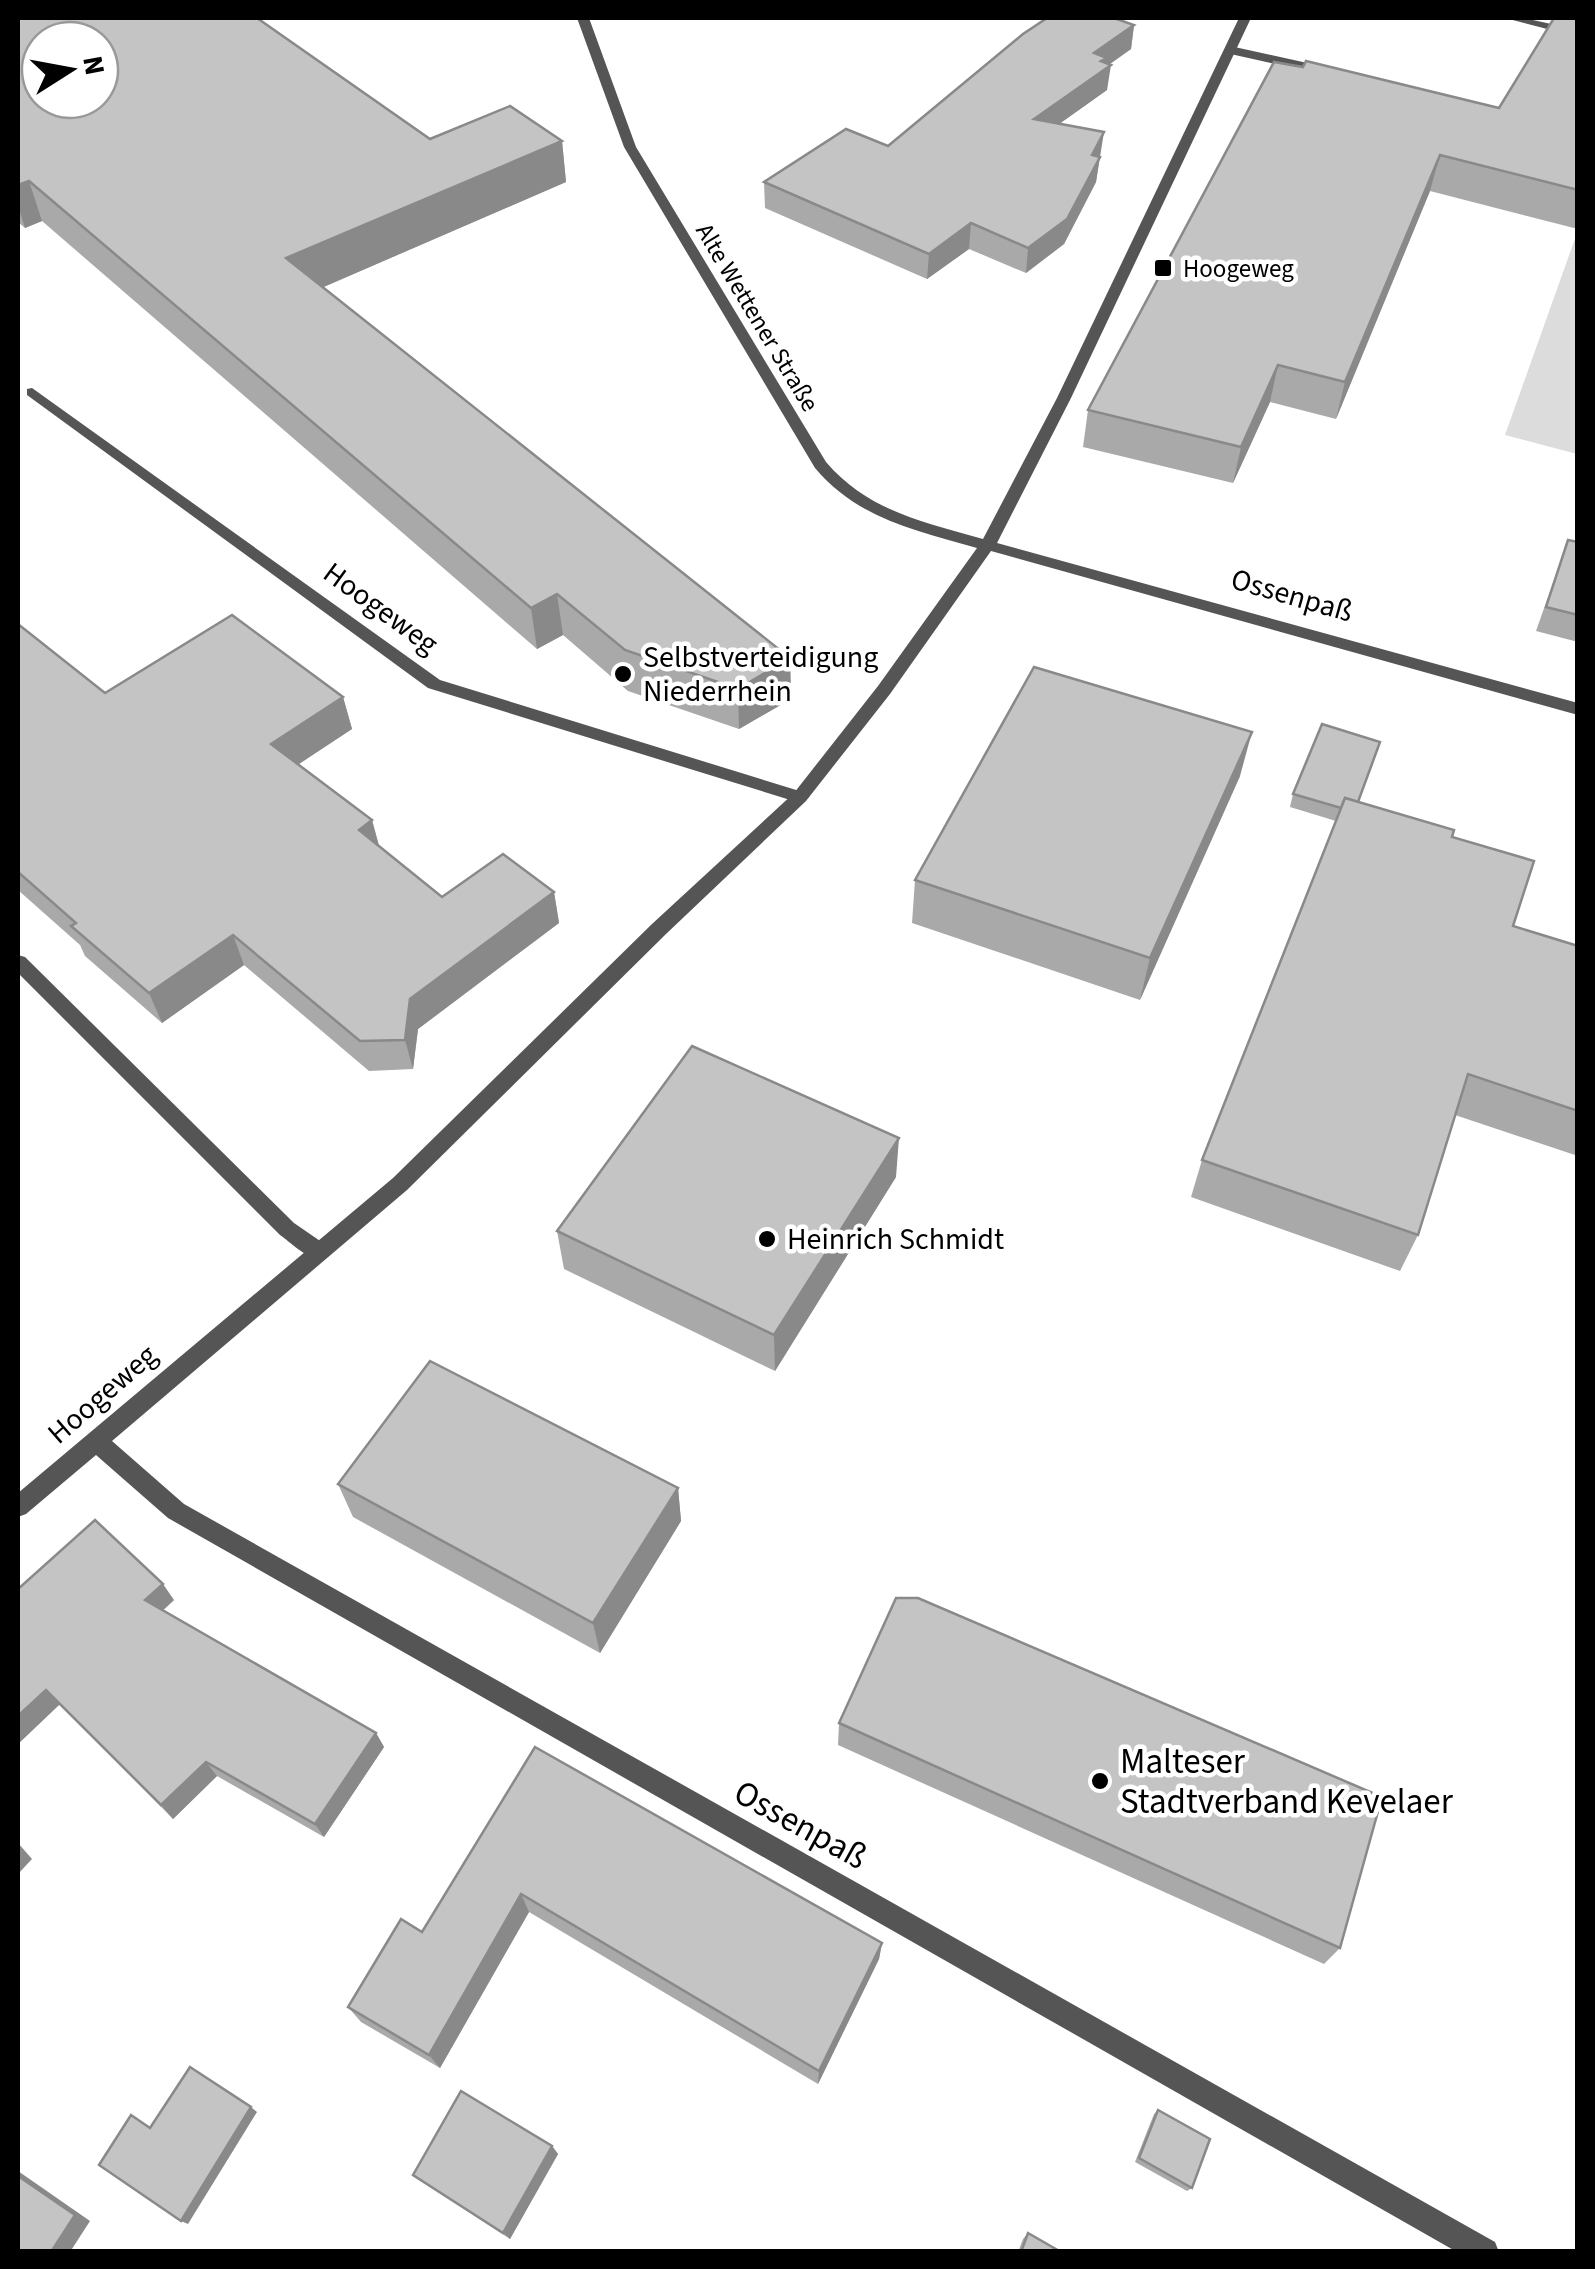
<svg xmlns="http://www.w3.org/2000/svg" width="1595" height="2269" viewBox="0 0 1595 2269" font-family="'Source Sans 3',sans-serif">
  <rect width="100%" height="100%" fill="#fff"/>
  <!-- green -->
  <path fill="#dcdcdc" d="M1577 233 1578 454H1577L1505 435Z"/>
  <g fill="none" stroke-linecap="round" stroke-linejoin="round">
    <!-- lane -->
    <g fill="#555" fill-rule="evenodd">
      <path d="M1230 46 1330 68 1336 72 1330 76 1226 53V47Z"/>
      <path d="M32 388 440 680 806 793 809 797 800 803 428 688 27 395V389Z"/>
      <path d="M18 955 25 957 294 1223 326 1245 329 1251 326 1257C310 1263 293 1244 280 1235L18 973Z"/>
    </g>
    <!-- street -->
    <g fill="#555" fill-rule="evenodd">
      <path d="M577 18H589L636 147 826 462C868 511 923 522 983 539L1057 398 1239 18H1251L1071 398 997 543 1578 703V715L991 551 890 694 806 801 666 934 407 1190 112 1441 184 1504 1495 2242 1499 2252H1457L168 1518 96 1455 26 1514 18 1517V1493L393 1178 652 924 794 793 878 686 977 548C915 530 858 519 815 468L624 147Z"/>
      <path d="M1505 18H1524L1578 30V37Z"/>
    </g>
  </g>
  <!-- wall -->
  <g fill="#a9a9a9">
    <path d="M18 18 430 139 562 141 566 182 323 287 790 658 791 699 739 729 628 691 563 635 537 649 42 221 25 228 18 222Z"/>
    <path d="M1578 18V229L1430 191 1336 419 1270 402 1233 483 1083 447 1088 410 1499 108Z"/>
    <path d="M1134 25 1131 49 1109 64 1107 90 1059 124 1101 157 1099 161 1096 182 1064 244 1026 273 969 249 927 279 765 208 764 182 888 146Z"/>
    <path d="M1568 540 1578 542V642L1536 631Z"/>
    <path d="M18 624 105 693 343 697 352 729 298 764 372 820 379 845 442 897 554 892 559 923 418 1029 413 1069 369 1071 244 965 162 1023 85 956 80 945 18 890Z"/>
    <path d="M1240 776 1140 1000 912 923 915 880Z"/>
    <path d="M1293 794 1358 802 1452 837 1513 926 1578 946V1156L1455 1115 1418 1235 1400 1271 1191 1197 1202 1160 1336 821 1290 807Z"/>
    <path d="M896 1177 775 1371 564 1269 557 1231Z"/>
    <path d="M338 1484 678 1488 681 1521 600 1653 353 1517Z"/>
    <path d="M18 1589 174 1600 163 1610 376 1733 384 1747 324 1837 217 1776 173 1819 60 1704 18 1744Z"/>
    <path d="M839 1723 1340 1948 1324 1964 838 1745Z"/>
    <path d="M535 1747 882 1943 879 1959 818 2084 529 1912 440 2068 361 2022 348 2007 422 1932Z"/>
    <path d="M1158 2110 1192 2188 1187 2191 1135 2162 1154 2114Z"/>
    <path d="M552 2146 558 2154 510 2239 413 2175Z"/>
    <path d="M1028 2233 1061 2252H1018L1023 2239Z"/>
  </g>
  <!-- shaded-wall -->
  <g fill="#898989">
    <path d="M1134 25 1131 49 1106 67 1111 65 1107 90 1031 144 1034 119 1094 53Z"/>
    <path d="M1104 132 1096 182 1064 244 1026 273 1028 248 1092 155Z"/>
    <path d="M562 141 566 182 296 299 286 258Z"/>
    <path d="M1440 155 1430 191 1336 419 1345 382Z"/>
    <path d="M29 181 42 221 25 228 18 206V185Z"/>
    <path d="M971 223 969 249 927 279 929 254Z"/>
    <path d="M1278 365 1270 402 1233 483 1241 447Z"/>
    <path d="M557 594 563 635 537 649 531 608Z"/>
    <path d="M790 658 791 699 739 729 738 689Z"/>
    <path d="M343 697 352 729 281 776 271 744Z"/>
    <path d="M1252 732 1240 776 1140 1000 1150 958Z"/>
    <path d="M372 820 380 851 359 830Z"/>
    <path d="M554 892 559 923 418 1029 413 1069 405 1040 410 999Z"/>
    <path d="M233 935 244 965 162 1023 149 993Z"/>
    <path d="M899 1138 896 1177 775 1371 774 1335Z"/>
    <path d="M678 1488 681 1521 600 1653 593 1623Z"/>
    <path d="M163 1584 174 1600 157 1616 145 1600Z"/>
    <path d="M46 1690 60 1704 18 1744V1716Z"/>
    <path d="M376 1733 384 1747 324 1837 315 1824Z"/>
    <path d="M206 1762 217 1776 173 1819 161 1805Z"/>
    <path d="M18 1843 32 1859 18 1874Z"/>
    <path d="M521 1894 529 1912 440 2068 429 2055Z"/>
    <path d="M882 1943 879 1959 818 2084 819 2071Z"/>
    <path d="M251 2107 257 2112 188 2224 181 2221Z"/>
    <path d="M552 2146 558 2154 510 2239 503 2233Z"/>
    <path d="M18 2171 90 2221 70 2252H51L18 2176Z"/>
  </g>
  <!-- building -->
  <g fill="#c4c4c4" stroke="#898989" stroke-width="2.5" fill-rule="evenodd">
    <path d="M18 18H257L430 139 510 106 562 141 286 258 790 658 738 689 625 650 557 594 531 608 29 181 18 185ZM40 40H100V100H40Z"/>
    <path d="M1047 18H1114L1134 25 1094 53 1107 58 1101 61 1111 65 1034 119 1104 132 1092 155 1100 157 1067 219 1028 248 971 223 929 254 764 182 846 129 888 146 1023 34Z"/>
    <path d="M1554 18H1578V190L1440 155 1345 382 1278 365 1241 447 1088 410 1274 62 1303 67 1306 61 1499 108Z"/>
    <path d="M1568 540 1578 542V615L1546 607Z"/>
    <path d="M232 615 343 697 271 744 372 820 359 830 442 897 503 854 554 892 410 999 405 1040 360 1041 233 935 149 993 71 926 76 923 18 872V624L105 693Z"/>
    <path d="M1034 667 1252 732 1150 958 915 880Z"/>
    <path d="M1322 724 1380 742 1358 802 1345 798 1341 808 1293 794Z"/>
    <path d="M1345 798 1454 830 1452 837 1534 861 1513 926 1578 946V1111L1468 1074 1418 1235 1202 1160Z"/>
    <path d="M692 1046 899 1138 774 1335 557 1231Z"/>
    <path d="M430 1361 678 1488 593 1623 338 1484Z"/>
    <path d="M95 1520 163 1584 145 1600 376 1733 315 1824 206 1762 161 1805 46 1690 18 1716V1589Z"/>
    <path d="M896 1598H918L1382 1797 1340 1948 839 1723Z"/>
    <path d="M535 1747 882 1943 819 2071 521 1894 429 2055 348 2007 401 1919 422 1932Z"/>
    <path d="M190 2067 251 2107 181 2221 99 2165 131 2115 150 2128Z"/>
    <path d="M461 2091 552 2146 503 2233 413 2175Z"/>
    <path d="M1158 2110 1210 2139 1192 2188 1139 2158Z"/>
    <path d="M18 2176 75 2215 51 2252H18Z"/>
    <path d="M1028 2233 1061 2252H1021Z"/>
  </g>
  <!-- markers -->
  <g fill="#000" stroke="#fff" stroke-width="4">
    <rect x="1153" y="258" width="20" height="20" rx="5"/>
    <circle cx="623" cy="674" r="10"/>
    <circle cx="767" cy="1239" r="10"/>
    <circle cx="1100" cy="1781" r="10"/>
  </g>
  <g text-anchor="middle" stroke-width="9" stroke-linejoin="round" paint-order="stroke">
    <!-- far-poi labels -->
    <g font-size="25" fill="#000" stroke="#fff" text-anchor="start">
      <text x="1183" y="277">Hoogeweg</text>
    </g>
    <!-- far-street labels -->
    <g font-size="25" fill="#000" stroke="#fff">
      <text transform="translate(758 317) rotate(59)" y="9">Alte Wettener Straße</text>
    </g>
    <!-- street labels -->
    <g font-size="30" fill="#000" stroke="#fff">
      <text transform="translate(1292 595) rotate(16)" y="10">Ossenpaß</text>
      <text transform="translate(381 608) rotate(36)" y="10">Hoogeweg</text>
      <text transform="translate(102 1394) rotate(-41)" y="10">Hoogeweg</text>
    </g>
    <!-- poi labels -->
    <g font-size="30" fill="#000" stroke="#fff" text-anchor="start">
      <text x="643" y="667">Selbstverteidigung<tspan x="643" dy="34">Niederrhein</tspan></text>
      <text x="787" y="1249">Heinrich Schmidt</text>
    </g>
    <!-- near-poi labels -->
    <g font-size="35" fill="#000" stroke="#fff" text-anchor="start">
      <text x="1120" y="1773">Malteser<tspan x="1120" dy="40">Stadtverband Kevelaer</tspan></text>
    </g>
    <!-- near-street labels -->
    <g font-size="35" fill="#000" stroke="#fff">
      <text transform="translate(801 1824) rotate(29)" y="12">Ossenpaß</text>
    </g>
  </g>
  <!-- border -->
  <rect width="1595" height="2269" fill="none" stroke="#000000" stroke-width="40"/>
  <!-- north arrow -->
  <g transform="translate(70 70) rotate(79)"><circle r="48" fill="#ffffff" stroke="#999999" stroke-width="2.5"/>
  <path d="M0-8L18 38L0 25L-18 38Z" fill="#000000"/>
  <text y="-15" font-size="28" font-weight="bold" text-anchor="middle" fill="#000000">N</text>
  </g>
</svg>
